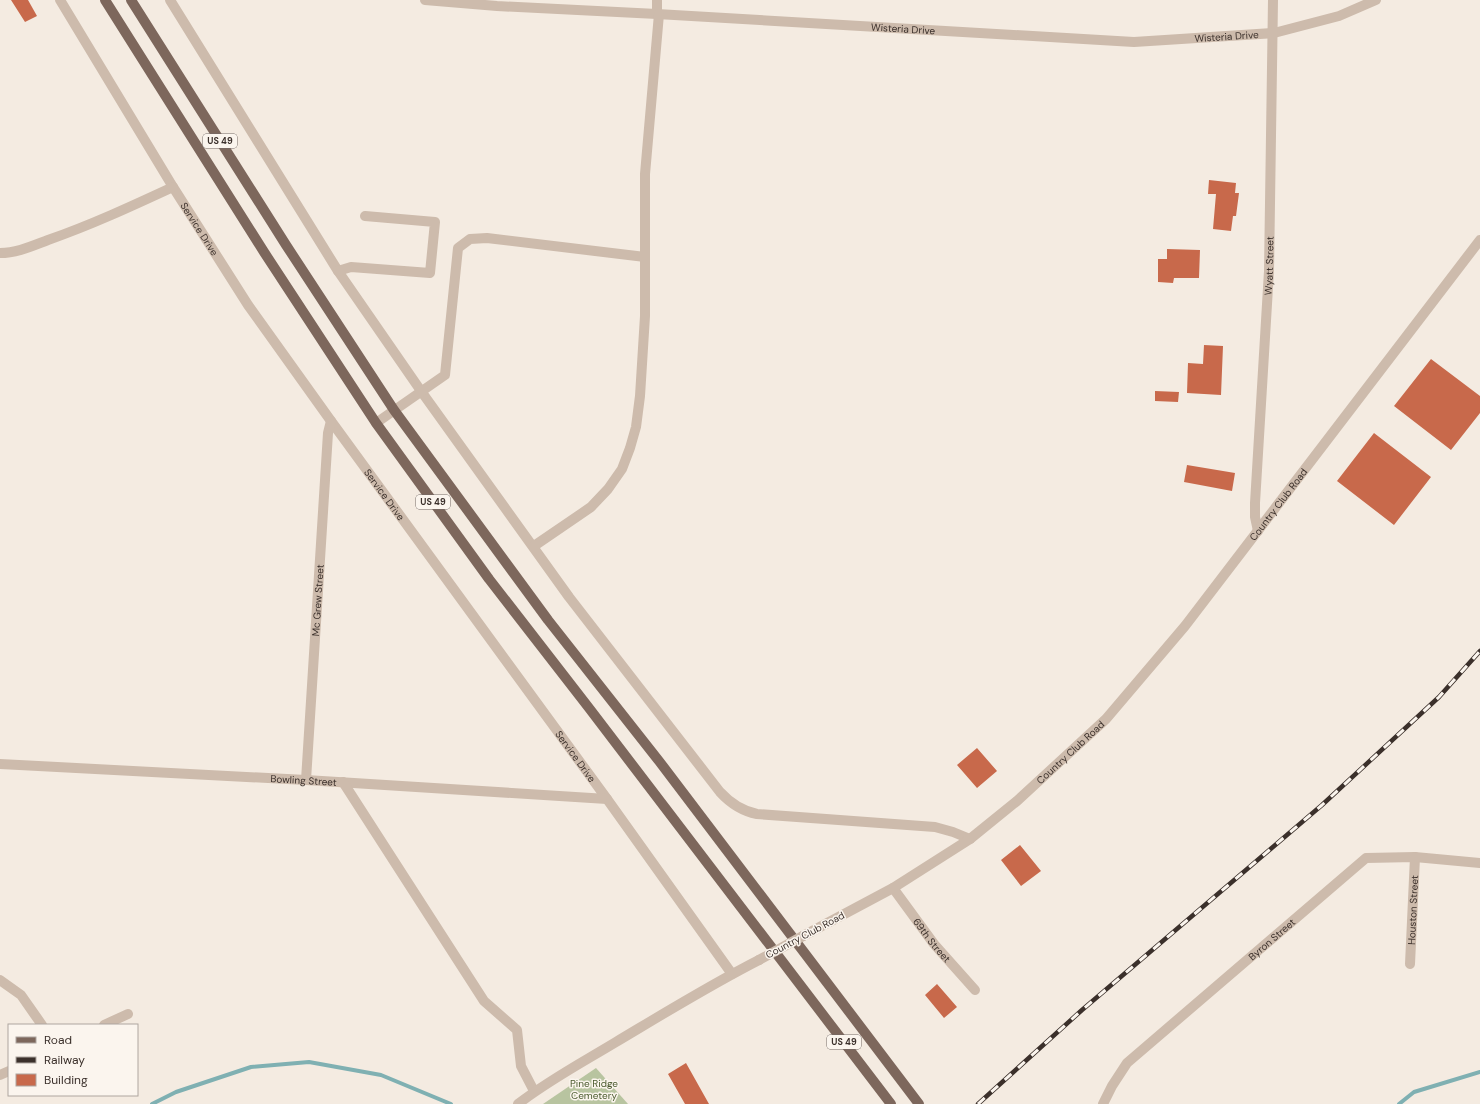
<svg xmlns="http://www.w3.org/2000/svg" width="1480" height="1104" font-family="'DM Sans',sans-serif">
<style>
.green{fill:#b8c4a0}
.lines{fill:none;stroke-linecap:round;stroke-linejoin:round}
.stream{stroke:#7fb0b2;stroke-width:4}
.building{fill:#c8694b}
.minor{stroke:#cdbbac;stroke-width:10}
.major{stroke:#7d675c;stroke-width:10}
.rail-casing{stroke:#3b302b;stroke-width:4.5}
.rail{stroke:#fbf5ee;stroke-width:3;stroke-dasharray:9;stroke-linecap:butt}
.minor-bridge{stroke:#cdbbac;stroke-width:10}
.labels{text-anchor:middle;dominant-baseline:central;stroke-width:3;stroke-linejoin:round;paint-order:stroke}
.shield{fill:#fbf5ee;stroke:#756b66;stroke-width:1}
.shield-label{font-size:9px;font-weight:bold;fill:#3b302b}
.street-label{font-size:10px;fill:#3b302b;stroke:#fbf5ee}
.park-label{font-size:10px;fill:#4a5a2e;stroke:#fbf5ee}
</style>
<rect width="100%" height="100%" fill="#f4ebe1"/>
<path class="green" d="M596 1068 628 1104H543Z"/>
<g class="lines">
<path class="stream" d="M152 1104 176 1092 251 1067 309 1062 381 1075 451 1104
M1399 1104 1414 1092 1480 1072"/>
</g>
<path class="building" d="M11 0H28L37 16 25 22Z
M1209 180 1236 183 1235 193H1239L1236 216H1233L1231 231 1213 229 1216 194H1208Z
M1167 249 1200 250 1199 278H1174L1173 283 1158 282V259H1167Z
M1204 345 1223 346 1221 395 1187 393 1188 363 1203 364Z
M1431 359 1480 396V413L1451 450 1394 406Z
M1155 391 1179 392 1178 402 1155 401Z
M1374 433 1431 477 1394 525 1337 481Z
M1187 465 1235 473 1232 491 1184 482Z
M977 748 997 771 977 788 957 765Z
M1020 845 1041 871 1021 886 1001 860Z
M937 984 957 1007 944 1018 925 995Z
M686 1063 709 1104H685L668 1074Z"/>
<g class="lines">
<g class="minor">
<path id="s1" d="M60 0 173 187 248 305 331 421 607 799 732 974"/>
<path d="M170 0 338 271 421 391 569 597 720 792C731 804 742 811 757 814L935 827 953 832 970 839"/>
<path id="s2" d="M425 0 497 6 657 14 1134 42 1274 33 1339 16 1376 0"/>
<path d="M657 14V0"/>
<path d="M0 253C17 253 32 246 48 240 91 225 132 206 173 187"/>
<path d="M338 271 351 267 430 273 435 222 365 216"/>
<path d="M376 423 445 375 458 248 470 239 487 238 645 257"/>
<path id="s3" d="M1258 531 1255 517V503L1269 271 1273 0"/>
<path d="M534 546 591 507 608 489 622 469 630 448 636 427 640 396 645 316V174L659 14"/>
<path id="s4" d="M0 764 306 780 607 799"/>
<path id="s5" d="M306 780 328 433 331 421"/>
<path d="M343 782 484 1001 517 1030 521 1066 534 1091"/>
<path id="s6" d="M893 888 934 944 975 990"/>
<path id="s7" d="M803 936 893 888 970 839 1017 801 1106 719 1185 626 1480 240"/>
<path id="s8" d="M1410 964 1415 857"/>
<path d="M0 980 21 995 42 1025"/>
<path d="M104 1025 128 1014"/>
<path d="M0 1075 9 1071"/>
<path d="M518 1104C549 1080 583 1062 616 1042 663 1014 710 985 759 960"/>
<path id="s9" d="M1103 1104 1112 1086 1127 1063 1366 858 1415 857 1480 863"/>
</g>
<path class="major" d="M105 0 264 252 376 423 489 579 589 708 891 1104
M131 0 286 245 394 410 548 620 659 761 919 1104"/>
<g class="rail-casing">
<path id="rail" d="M978 1104 1082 1010 1322 805 1439 697 1480 651"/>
</g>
<use href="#rail" class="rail"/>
<path class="minor-bridge" d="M759 960 803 936"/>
</g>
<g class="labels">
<g class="shield">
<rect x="203" y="134" width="34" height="14" rx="3"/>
<rect x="416" y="495" width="34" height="14" rx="3"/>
<rect x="827" y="1035" width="34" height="14" rx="3"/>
</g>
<g class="shield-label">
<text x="220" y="141">US 49</text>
<text x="433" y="502">US 49</text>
<text x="844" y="1042">US 49</text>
</g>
<g class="street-label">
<text stroke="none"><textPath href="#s2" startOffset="479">Wisteria Drive</textPath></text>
<text stroke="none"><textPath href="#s2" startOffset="803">Wisteria Drive</textPath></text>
<text stroke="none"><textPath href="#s1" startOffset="268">Service Drive</textPath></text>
<text stroke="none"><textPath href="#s3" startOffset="266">Wyatt Street</textPath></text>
<text stroke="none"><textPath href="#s1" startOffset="592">Service Drive</textPath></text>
<text stroke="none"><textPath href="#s7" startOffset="650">Country Club Road</textPath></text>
<text stroke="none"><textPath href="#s5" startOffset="180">Mc Grew Street</textPath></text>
<text stroke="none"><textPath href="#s7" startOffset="326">Country Club Road</textPath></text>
<text stroke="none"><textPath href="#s1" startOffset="916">Service Drive</textPath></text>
<text stroke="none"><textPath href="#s4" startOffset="304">Bowling Street</textPath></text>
<text stroke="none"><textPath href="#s8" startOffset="54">Houston Street</textPath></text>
<text transform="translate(805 935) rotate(-28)">Country Club Road</text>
<text stroke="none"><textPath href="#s9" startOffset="238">Byron Street</textPath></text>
<text stroke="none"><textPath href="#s6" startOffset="65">69th Street</textPath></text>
</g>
<g class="park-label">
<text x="594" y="1083">Pine Ridge<tspan x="594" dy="12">Cemetery</tspan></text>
</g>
</g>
<rect x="8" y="1024" width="130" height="72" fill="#fbf5ee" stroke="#aea6a0"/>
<rect x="16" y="1037" width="20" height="6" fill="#7d675c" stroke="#aea6a0"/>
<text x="44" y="1044" font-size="12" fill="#3b302b">Road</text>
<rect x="16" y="1057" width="20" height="6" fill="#3b302b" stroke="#aea6a0"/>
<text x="44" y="1064" font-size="12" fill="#3b302b">Railway</text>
<rect x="16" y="1074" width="20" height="12" fill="#c8694b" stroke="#aea6a0"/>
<text x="44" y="1084" font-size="12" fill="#3b302b">Building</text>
</svg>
